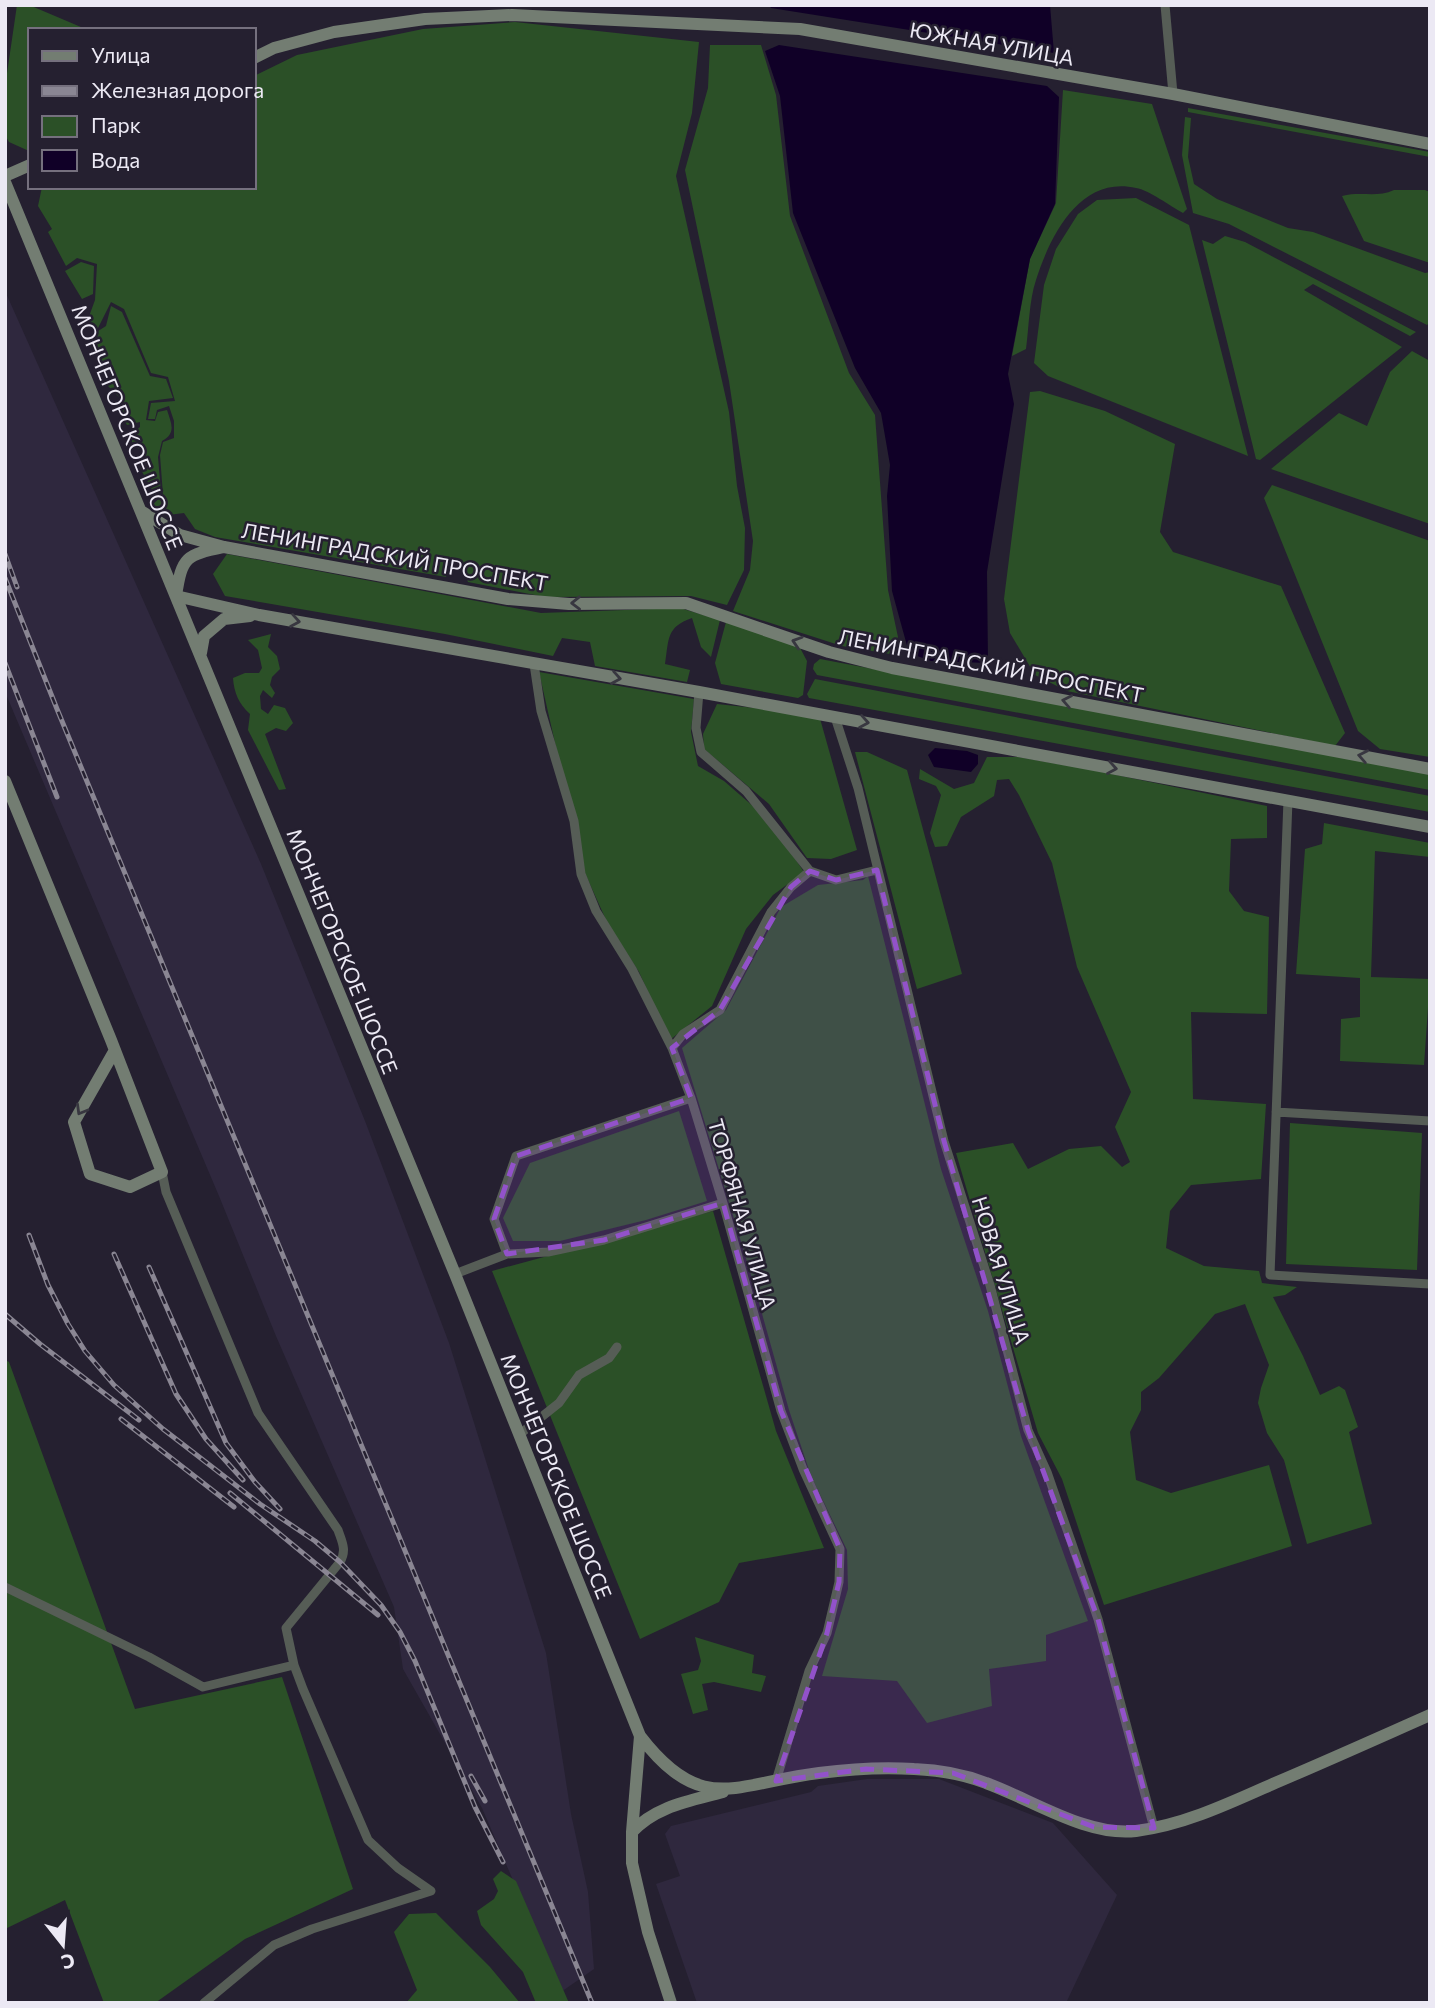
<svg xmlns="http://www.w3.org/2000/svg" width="1435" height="2008" font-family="Commissioner,sans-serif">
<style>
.built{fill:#2f283e}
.green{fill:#2b5027}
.water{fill:#100027}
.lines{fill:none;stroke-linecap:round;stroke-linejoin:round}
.street{stroke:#565d56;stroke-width:9}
.secondary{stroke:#737d72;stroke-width:12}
.rail-casing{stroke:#8a8693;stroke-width:5}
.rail{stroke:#252030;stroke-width:2.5;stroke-dasharray:8;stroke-linecap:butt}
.oneway{stroke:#383740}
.marked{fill:#9252ca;fill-opacity:0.2;stroke:#9252ca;stroke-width:5;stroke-dasharray:14 9;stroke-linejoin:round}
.labels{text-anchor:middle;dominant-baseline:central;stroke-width:5;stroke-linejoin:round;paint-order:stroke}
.street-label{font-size:21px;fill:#ece9f4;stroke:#252030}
</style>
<rect width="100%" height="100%" fill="#252030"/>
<path class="built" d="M5 291 261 864 365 1121 449 1343 546 1653 571 1814 588 1892 594 1969 561 1992 482 1808 403 1669 394 1607 276 1336 219 1196 5 692Z
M867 1779H939L1053 1823 1117 1895 1066 2003H697L656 1884 680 1876 665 1834 671 1826 811 1792 818 1786Z"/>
<path class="green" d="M17 5H29L88 30H30L29 151 9 142 5 135V87Z
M515 22 699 42 692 113 676 176 729 412 737 486 745 528 744 570 727 605 691 596 545 597 468 582 462 566 453 560 446 577 215 537 195 529 184 513 160 516 151 506 163 495 160 455 163 442 174 438V421L169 406 157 410 155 419H148L151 403 175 401 168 377 151 373 124 309 111 302 97 330 87 322 95 300 97 264 77 258 66 266 48 232 52 229 38 206 42 187H254V76L297 55 423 29Z
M710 45H761L776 95 790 216 849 373 875 415 888 590 902 656 842 646 733 611 750 570 753 541 729 381 685 170 708 88Z
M1063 90 1152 104 1187 209 1183 213C1170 206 1149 190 1136 188 1080 175 1050 236 1036 280 1029 301 1029 327 1026 349L1012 356 1030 259 1056 203Z
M1188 108 1430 152V157L1188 112Z
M1185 117 1191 118 1188 157 1194 184 1217 199 1288 228 1313 232 1425 273 1430 272V322L1427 325 1229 224 1193 213 1182 155Z
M1394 190H1425L1430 192V263L1364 241 1342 196C1361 191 1377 198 1394 190Z
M1136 198 1189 225 1248 456 1048 376 1034 363 1044 285 1056 249 1078 214 1097 200Z
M1225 236 1245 242 1416 332 1410 336 1313 284 1304 290 1402 347 1260 460 1256 459 1202 240 1213 244Z
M81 262 94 266 93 294 82 299 65 271Z
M111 306 122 312 150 376 166 379 173 398 149 401 146 420 155 421 158 412 167 410C171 423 177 433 162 441L158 457 161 493 157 499 139 466 145 460 144 451 133 446 130 435 140 427V422L127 425 118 410 123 401 108 386 105 367 97 356 95 333 106 326Z
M1412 351 1430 361V524L1271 469 1339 413 1367 426 1390 372Z
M1040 391 1105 411 1175 444 1160 532 1173 552 1281 586 1345 733 1335 746 1067 691 1035 675 1010 633 1004 599 1030 392Z
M1272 485 1430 541V757L1380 749 1358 731 1264 498Z
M227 554 541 613 680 608 720 620 711 657 701 647 692 618C666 627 669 639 665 664L690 670 687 682 595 666 590 642 562 638 553 656 445 634 225 596 213 574Z
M726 622 799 646 807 661 803 695 798 698 721 684 715 663Z
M271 634 268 647 277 656 280 669 272 677 270 685 275 693 272 698 263 690 260 696 261 709 268 714 274 705 285 708 293 723 286 731 276 728 265 734 286 789 279 790 248 730 250 714C239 704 234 693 233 678L245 673H259L262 668 258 650 248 640Z
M820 659 1430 774V790L817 675 813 669 814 664Z
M539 672 694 699 691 732 698 766 724 781 769 820 804 872 773 895 746 929 712 1006 670 1040 639 972 607 922 584 871Z
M815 679 1430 796V812L809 698 807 694Z
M717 704 819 715 857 850 831 859 807 858 769 804 704 749 703 734Z
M855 752H867L907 770 962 974 917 989Z
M987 757H1018L1087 769 1267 806V838L1231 839 1229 891 1244 911 1269 917 1267 1014 1191 1012 1193 1099 1266 1104 1261 1179 1191 1185 1170 1211 1166 1248 1204 1266 1259 1271 1262 1283 1297 1287 1285 1295 1273 1297 1303 1356 1320 1395 1339 1386 1345 1390 1358 1427 1349 1432 1372 1524 1307 1544 1284 1460 1267 1433 1258 1403 1261 1388 1269 1365 1245 1304 1215 1314 1159 1378 1141 1392V1410L1130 1432 1136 1480 1171 1493 1269 1465 1292 1546 1104 1605 1062 1479 1038 1433 956 1153 1013 1143 1028 1169 1069 1149 1101 1146 1122 1167 1130 1162 1115 1127 1131 1092 1077 967 1052 863 1019 795 1009 779 997 780 994 796 961 817 947 846 935 847 930 833 941 795 936 786 919 779 920 769 954 789 974 783Z
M1324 823 1430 843V857L1375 851 1371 977 1430 979 1424 1065 1340 1061 1341 1019 1360 1017V978L1296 974 1305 849 1322 844Z
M868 876 941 1169 988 1311 1021 1436 1088 1621 1046 1635V1661L989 1669 992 1706 927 1723 897 1681 822 1676 848 1589 847 1550 811 1476 789 1410 752 1278 682 1048 726 1010 781 907 818 885 863 880Z
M679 1111 707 1201 646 1220 560 1241H513L503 1218 530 1163Z
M1290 1123 1422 1133 1417 1270 1286 1264Z
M713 1211 776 1431 824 1548 739 1563 719 1602 640 1639 492 1271Z
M5 1360 9 1362 135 1709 282 1677 353 1889 245 1939 155 2003H104L65 1900 5 1929Z
M695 1637 754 1655 752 1673 766 1676 761 1692 714 1682 702 1684 708 1710 693 1714 681 1674 698 1670 701 1661Z
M501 1871 516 1881 569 2003H536L523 1972 481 1925 477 1911 494 1899 498 1891 493 1879Z
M436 1913 490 1967 520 2003H406L417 1990 394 1932 409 1914Z"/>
<path class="water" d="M769 5H1050L1054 53 771 8Z
M779 45 1047 86 1059 97 1055 204 1030 259 1008 374 1014 404 987 572 988 663 931 661 909 653 892 591 887 496 890 465 881 413 855 368 793 213 780 96 765 51Z
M935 748 967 751 978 755V764L971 772 934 767 928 755Z"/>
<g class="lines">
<path class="street" d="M1165 5 1173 94
M534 664 541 711 574 821 581 874 596 911 632 969 672 1048 691 1098 723 1203 781 1411 803 1469 840 1549 839 1582 827 1633 809 1671 776 1781
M699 692 696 728 701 752 746 791 810 871
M835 717 858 788 944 1141 990 1285 1028 1430 1047 1472 1098 1619 1154 1828
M1288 800 1270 1275 1430 1284
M672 1048 683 1034 720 1010 771 912 791 887 810 871 836 880 877 870
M1276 1112 1430 1121
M162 1172 166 1192 258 1413 338 1530C342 1542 347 1550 340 1562L286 1628 294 1665 303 1689 368 1840 398 1868 431 1891
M507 1254 494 1219 516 1156 691 1098
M455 1274 507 1254 548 1252 604 1240 723 1203
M520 1434 559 1403 579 1375 609 1358 617 1347
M5 1587 149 1657 203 1687 294 1665
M204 2003 274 1945 312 1929 431 1891"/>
<path class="secondary" d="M254 58 274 48 334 32 425 19 512 15 800 29 1173 94 1430 144
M5 176 30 165
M5 182 455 1274 640 1736C702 1817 736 1783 819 1773 850 1769 883 1767 914 1769 939 1770 963 1774 986 1783 1031 1799 1087 1837 1136 1831 1184 1825 1230 1803 1275 1783 1327 1761 1378 1738 1430 1715
M141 511 180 535 224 547 508 599 569 604 686 603 829 652 892 668 1430 769
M224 547C186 555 182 556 176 596L259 615 699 692 1430 827
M201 653 204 636 224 619 250 616
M5 781 111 1040 162 1172 130 1187 90 1174 74 1122 115 1050
M640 1736 632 1832V1863L648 1932 671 2003
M632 1832C656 1806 690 1801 723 1792"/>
<g class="rail-casing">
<path id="rail" d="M5 554 17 587
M5 578 57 709 592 2003
M5 663 57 797
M29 1235 48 1285 68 1324 85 1351 114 1385 163 1429 260 1504 315 1541 340 1562 381 1605 400 1632 415 1661 475 1807 503 1862
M114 1254 176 1394 206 1439 243 1480
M149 1267 226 1443 255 1482 280 1509
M5 1314 40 1344 139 1420
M121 1419 234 1507
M230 1493 378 1615
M471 1776 485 1801"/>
</g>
<use href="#rail" class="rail"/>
</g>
<defs><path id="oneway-chevron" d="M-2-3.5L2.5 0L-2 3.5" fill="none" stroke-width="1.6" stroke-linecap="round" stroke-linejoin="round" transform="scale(1.75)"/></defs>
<g class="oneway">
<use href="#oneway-chevron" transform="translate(576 603) rotate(179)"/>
<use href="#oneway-chevron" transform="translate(295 621) rotate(10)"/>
<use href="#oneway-chevron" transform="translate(797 642) rotate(-162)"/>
<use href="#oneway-chevron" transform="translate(616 678) rotate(10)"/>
<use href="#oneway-chevron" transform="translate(1067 701) rotate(-169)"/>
<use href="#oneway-chevron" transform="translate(864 722) rotate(10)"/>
<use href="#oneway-chevron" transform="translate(1363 756) rotate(-169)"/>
<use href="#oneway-chevron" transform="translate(1112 768) rotate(10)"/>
<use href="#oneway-chevron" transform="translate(81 1110) rotate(120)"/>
</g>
<path class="marked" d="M877 870 944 1141 1028 1430 1098 1619 1154 1828 1094 1827 953 1773 866 1769 776 1781 827 1633 839 1582 840 1549 781 1411 723 1203 604 1240 507 1254 494 1219 516 1156 691 1098 672 1048 720 1010 791 887 810 871 836 880Z"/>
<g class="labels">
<g class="street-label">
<text transform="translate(992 43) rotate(10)">ЮЖНАЯ УЛИЦА</text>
<text transform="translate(128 427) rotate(68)">МОНЧЕГОРСКОЕ ШОССЕ</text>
<text transform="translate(395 556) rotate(10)">ЛЕНИНГРАДСКИЙ ПРОСПЕКТ</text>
<text transform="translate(991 665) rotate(11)">ЛЕНИНГРАДСКИЙ ПРОСПЕКТ</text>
<text transform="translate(343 951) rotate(68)">МОНЧЕГОРСКОЕ ШОССЕ</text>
<text transform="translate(743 1214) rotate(74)">ТОРФЯНАЯ УЛИЦА</text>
<text transform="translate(1002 1270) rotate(73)">НОВАЯ УЛИЦА</text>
<text transform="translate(557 1476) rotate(68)">МОНЧЕГОРСКОЕ ШОССЕ</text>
</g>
</g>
<rect width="1435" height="2008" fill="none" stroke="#ece9f4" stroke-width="14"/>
<rect x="28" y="28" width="228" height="161" fill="#252030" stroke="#75707e" stroke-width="2"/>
<rect x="42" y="51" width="35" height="10" fill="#737d72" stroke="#75707e" stroke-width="2"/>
<text x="91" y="63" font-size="21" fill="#ece9f4">Улица</text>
<rect x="42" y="86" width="35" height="10" fill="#8a8693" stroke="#75707e" stroke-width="2"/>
<text x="91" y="98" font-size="21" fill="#ece9f4">Железная дорога</text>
<rect x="42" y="116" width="35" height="21" fill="#2b5027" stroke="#75707e" stroke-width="2"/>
<text x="91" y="133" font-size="21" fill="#ece9f4">Парк</text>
<rect x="42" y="150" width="35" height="21" fill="#100027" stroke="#75707e" stroke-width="2"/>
<text x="91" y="168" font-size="21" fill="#ece9f4">Вода</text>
<g transform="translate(63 1945) rotate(163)" stroke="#252030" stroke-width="5" paint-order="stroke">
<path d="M0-5L12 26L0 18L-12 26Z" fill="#ece9f4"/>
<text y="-10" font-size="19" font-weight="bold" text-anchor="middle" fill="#ece9f4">С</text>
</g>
</svg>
